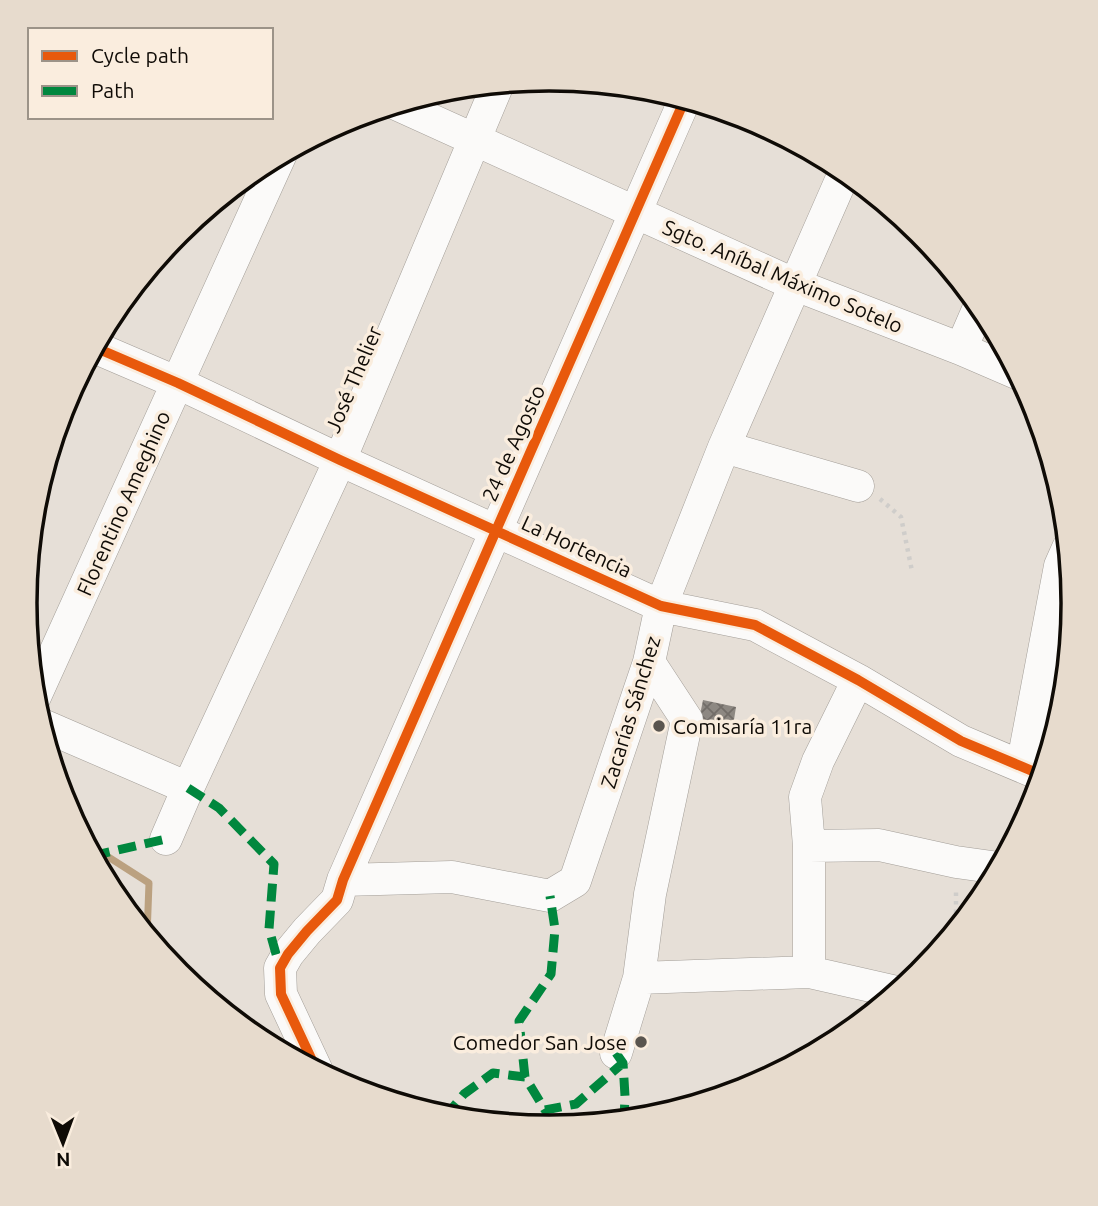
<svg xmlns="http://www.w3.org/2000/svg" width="1098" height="1206" font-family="Ubuntu,sans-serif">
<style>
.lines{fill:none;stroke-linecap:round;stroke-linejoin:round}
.stream{stroke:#bba180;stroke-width:7}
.building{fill:url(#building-cross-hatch)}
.minor-casing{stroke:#a39e98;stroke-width:33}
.path{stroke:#cfcdca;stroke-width:4.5;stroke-dasharray:3.5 5;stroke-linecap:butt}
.minor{stroke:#fbfaf9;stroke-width:32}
.quiet{stroke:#00873e;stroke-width:9;stroke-dasharray:18 9;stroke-linecap:butt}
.cycleway-casing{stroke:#faedde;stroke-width:15}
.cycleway{stroke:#e8590c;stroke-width:10}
.poi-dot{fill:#5a554f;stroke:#faedde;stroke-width:2.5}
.labels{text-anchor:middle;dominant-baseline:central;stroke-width:7;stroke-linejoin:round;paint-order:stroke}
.street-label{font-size:21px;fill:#0f0b06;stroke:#faedde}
.poi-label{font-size:21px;fill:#0f0b06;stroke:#faedde;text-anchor:start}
.rim{fill:none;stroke:#0f0b06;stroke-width:3.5}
</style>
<defs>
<pattern id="building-cross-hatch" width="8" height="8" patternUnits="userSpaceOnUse" patternTransform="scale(1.75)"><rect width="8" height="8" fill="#8d8882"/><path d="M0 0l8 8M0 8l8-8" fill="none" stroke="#726d68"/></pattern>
</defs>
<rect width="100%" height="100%" fill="#e6dfd7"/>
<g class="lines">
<path class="stream" d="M85 842 149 883 147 936"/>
</g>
<path class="building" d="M703 700 736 707 733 726 699 720Z"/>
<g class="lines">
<g class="minor-casing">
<path id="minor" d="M396 104 796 285 961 349 1019 374
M94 347 178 383 340 460 661 606 755 625 858 680 961 741 1037 773 1043 774
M961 349 980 305
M724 447 858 486
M34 699 281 154
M40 724 188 788
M1041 778 1037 773 1026 746 1060 566 1068 548
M166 839 188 788 340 460 498 84
M809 846 879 845 956 862 999 868
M343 880 452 877 550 896 575 881 649 662 661 606 724 447 845 171
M809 972V846L805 797 818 761 858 680
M639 978 809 972 897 992
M616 1053 639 978 650 894 687 720 649 662
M317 1071 281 994 280 968 288 954 307 931 337 900 343 880 685 99"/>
</g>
<path class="path" d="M880 499 901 517 912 571
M956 930V888"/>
<use href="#minor" class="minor"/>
<path class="quiet" d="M188 788 219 808 274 864 269 929 280 968
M92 856 166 839
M616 1053 623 1063 625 1096 624 1120
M525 1077 519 1021 551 974 555 929 550 896
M445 1117 464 1094 493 1073 525 1077 545 1110 576 1104 623 1063"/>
<g class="cycleway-casing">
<path id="cycleway" d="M94 347 178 383 340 460 661 606 755 625 858 680 961 741 1037 773 1043 774
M317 1071 281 994 280 968 288 954 307 931 337 900 343 880 685 99"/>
</g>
<use href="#cycleway" class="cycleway"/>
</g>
<g class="poi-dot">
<circle cx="659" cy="726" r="7"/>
<circle cx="641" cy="1042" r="7"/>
</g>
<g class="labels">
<g class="street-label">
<text transform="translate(783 276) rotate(23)">Sgto. Aníbal Máximo Sotelo</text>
<text transform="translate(353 379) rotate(-67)">José Thelier</text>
<text transform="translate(513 443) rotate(-66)">24 de Agosto</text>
<text transform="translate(123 503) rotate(-66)">Florentino Ameghino</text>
<text transform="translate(577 546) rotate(25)">La Hortencia</text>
<text transform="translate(630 712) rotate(-73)">Zacarías Sánchez</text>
</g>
<g class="poi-label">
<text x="673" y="726">Comisaría 11ra</text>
<text x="627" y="1042" text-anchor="end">Comedor San Jose</text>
</g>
</g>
<path d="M0 0H1098V1206H0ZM37 603a512 512 0 1 1 1024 0a512 512 0 1 1-1024 0Z" fill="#e7dbcd" fill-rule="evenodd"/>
<path class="rim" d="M37 603a512 512 0 1 1 1024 0a512 512 0 1 1-1024 0Z"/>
<rect x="28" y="28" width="245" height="91" fill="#faedde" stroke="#9c9388" stroke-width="2"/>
<rect x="42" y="51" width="35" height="10" fill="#e8590c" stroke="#9c9388" stroke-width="2"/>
<text x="91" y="63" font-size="21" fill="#0f0b06">Cycle path</text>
<rect x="42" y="86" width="35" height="10" fill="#00873e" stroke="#9c9388" stroke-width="2"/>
<text x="91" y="98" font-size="21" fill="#0f0b06">Path</text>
<g transform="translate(63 1143) rotate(179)" stroke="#faedde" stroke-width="5" paint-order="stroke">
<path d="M0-5L12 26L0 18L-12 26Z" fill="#0f0b06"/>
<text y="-10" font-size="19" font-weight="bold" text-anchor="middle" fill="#0f0b06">N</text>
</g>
</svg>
